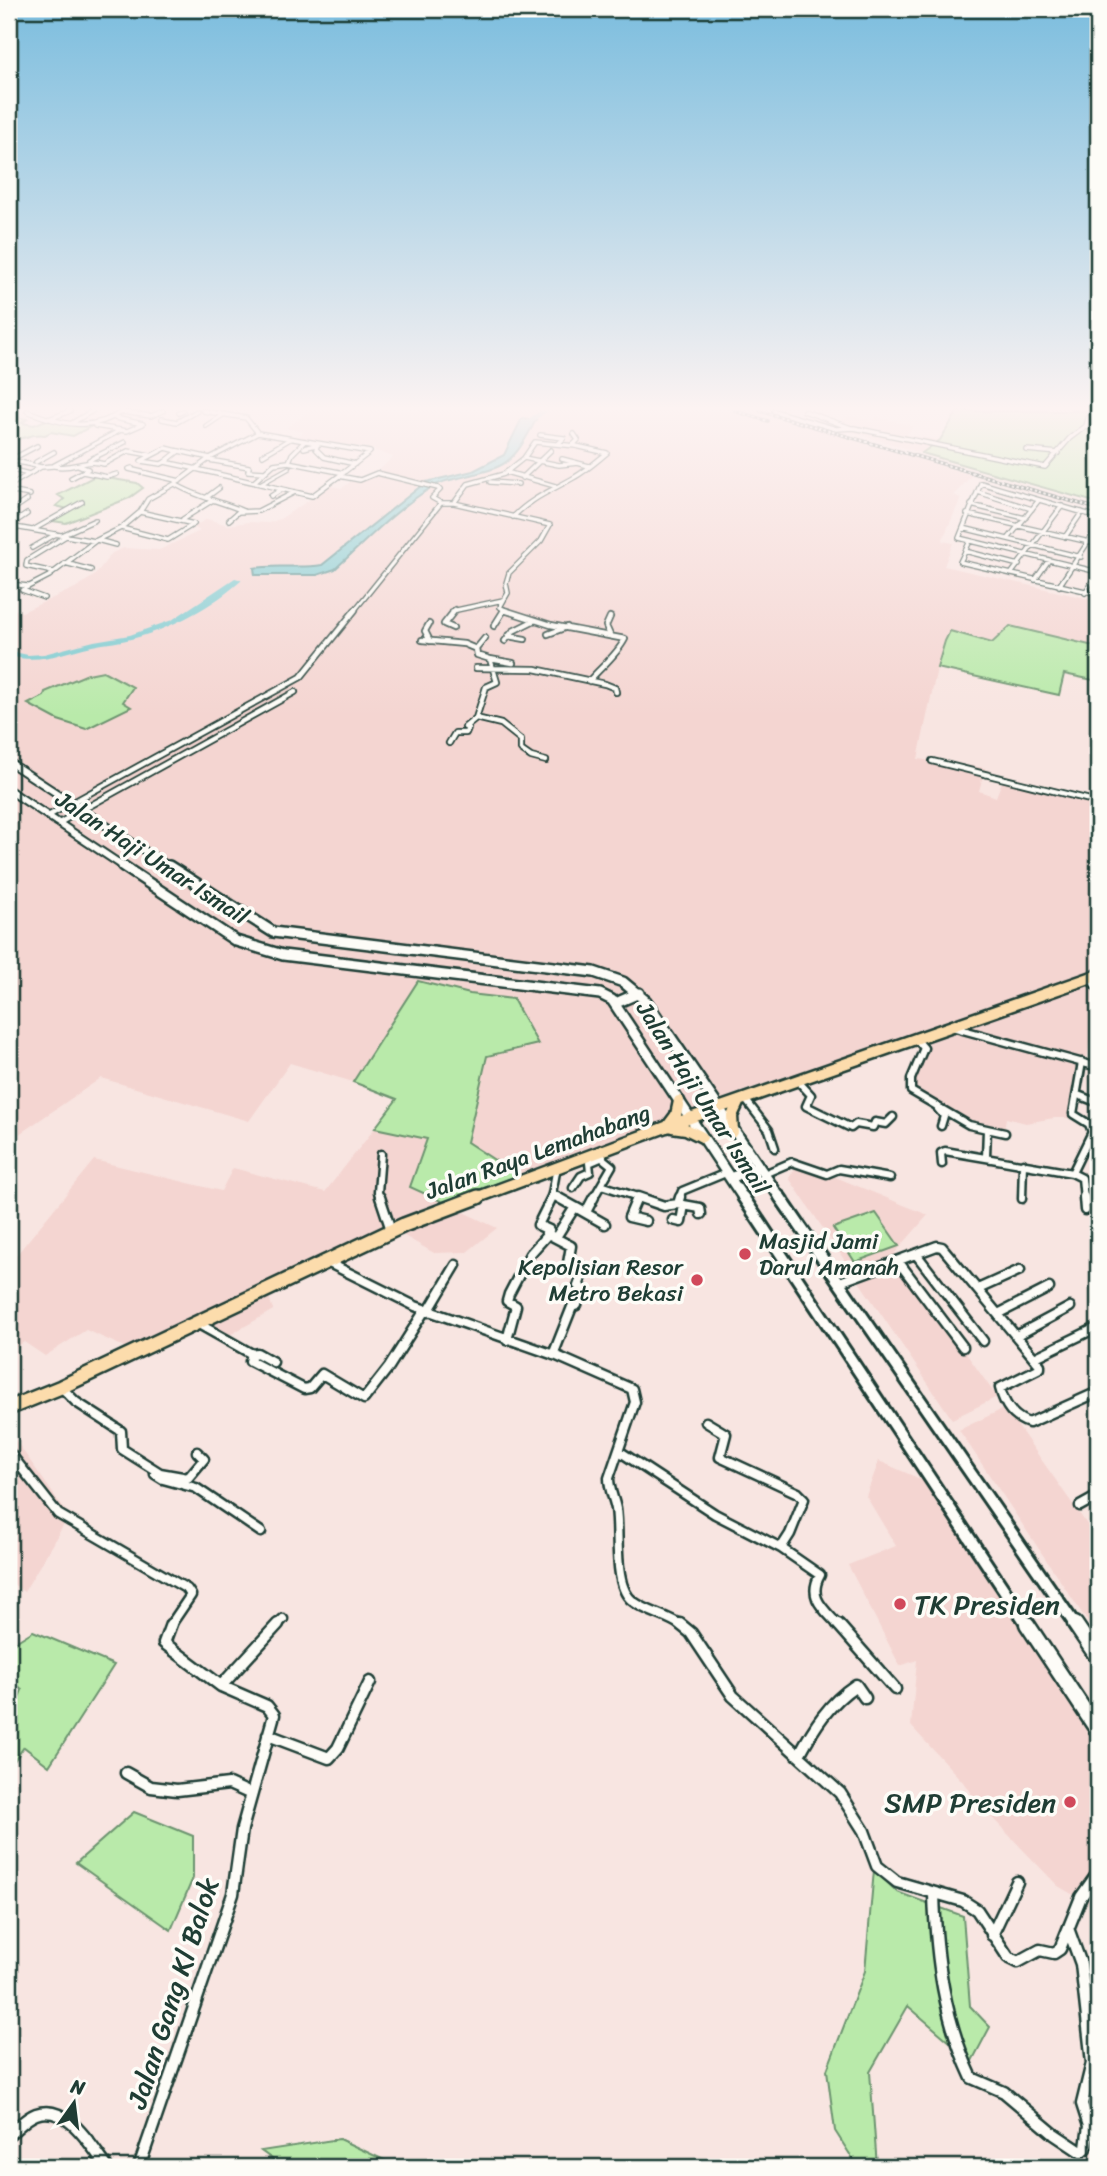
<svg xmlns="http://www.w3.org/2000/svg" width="1107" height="2176" font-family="Sriracha,sans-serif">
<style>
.built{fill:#f4d5d1}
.green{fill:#b9eaaa;stroke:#6c946f;stroke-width:2}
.water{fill:#79cacf;stroke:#559291;stroke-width:2}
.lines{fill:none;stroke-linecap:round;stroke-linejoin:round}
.river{fill:#79cacf;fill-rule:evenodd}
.minor-far4-casing{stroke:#1f3d34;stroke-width:6}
.minor-far3-casing{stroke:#1f3d34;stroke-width:8}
.minor-far2-casing{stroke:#1f3d34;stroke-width:11}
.minor-far1-casing{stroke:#1f3d34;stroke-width:13}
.minor-casing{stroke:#1f3d34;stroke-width:15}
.secondary-far3-casing{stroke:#1f3d34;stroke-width:10}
.secondary-far2-casing{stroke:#1f3d34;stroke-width:14}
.secondary-far1-casing{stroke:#1f3d34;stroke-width:16}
.secondary-casing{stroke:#1f3d34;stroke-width:19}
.primary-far1-casing{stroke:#1f3d34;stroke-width:15}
.primary-casing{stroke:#1f3d34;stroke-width:18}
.minor-far4{stroke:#fdfcf7;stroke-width:3.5}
.minor-far3{stroke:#fdfcf7;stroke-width:4.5}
.minor-far2{stroke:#fdfcf7;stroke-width:6}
.minor-far1{stroke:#fdfcf7;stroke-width:8}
.minor{stroke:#fdfcf7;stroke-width:10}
.secondary-far3{stroke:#fdfcf7;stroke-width:6}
.secondary-far2{stroke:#fdfcf7;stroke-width:9}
.secondary-far1{stroke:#fdfcf7;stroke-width:10}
.secondary{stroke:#fdfcf7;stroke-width:14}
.primary-far1{stroke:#fcdcac;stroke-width:10}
.primary{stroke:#fcdcac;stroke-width:13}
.rail-casing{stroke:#1f3d34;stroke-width:3.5}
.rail{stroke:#fdfcf7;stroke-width:2;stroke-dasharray:2.5;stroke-linecap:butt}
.poi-dot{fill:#d1495b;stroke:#fdfcf7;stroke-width:2.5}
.labels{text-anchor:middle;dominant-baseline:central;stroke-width:7;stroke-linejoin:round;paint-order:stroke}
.street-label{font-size:23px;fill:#1f3d34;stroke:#fdfcf7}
.poi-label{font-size:23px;fill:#1f3d34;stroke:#fdfcf7;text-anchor:start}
.near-poi-label{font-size:28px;fill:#1f3d34;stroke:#fdfcf7;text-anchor:start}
.near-street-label{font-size:28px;fill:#1f3d34;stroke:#fdfcf7}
</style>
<rect width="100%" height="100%" fill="#f8e5e1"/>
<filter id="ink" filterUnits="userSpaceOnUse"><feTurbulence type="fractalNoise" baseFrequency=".0143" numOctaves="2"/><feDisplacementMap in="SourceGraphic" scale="14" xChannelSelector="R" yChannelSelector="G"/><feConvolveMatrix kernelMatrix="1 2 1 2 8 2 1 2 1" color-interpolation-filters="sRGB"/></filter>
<g filter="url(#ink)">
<path class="built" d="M310 411H757L972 475 954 495 961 498 942 541 953 543 944 566 1098 601V647L1010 626 992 643 937 668 918 759 985 768 979 791 996 797 1004 777 1098 803V914L1091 925 1098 929V1037L1091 1038 1073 1118H1054L1026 1123 1006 1118 1004 1132 971 1125 915 1087 913 1073 929 1044 926 1031 740 1092 519 1176 467 1143 487 1056 538 1043 513 999 470 994 418 981 353 1082 290 1063 249 1121 101 1078 9 1141V608L22 612 75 588 94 576 112 553 124 548 159 550 200 531 193 527 207 519 228 525 249 522 268 523 280 519 331 486 342 488 353 480 361 482 376 473 393 457 368 448 297 437 304 432 286 428Z
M850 416 872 421 876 417 913 426 907 435 940 440 922 453 832 426Z
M375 1128 427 1139 410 1187 497 1228 467 1252 434 1253 399 1233 268 1294 273 1310 230 1335 207 1324 138 1353 86 1330 45 1356 24 1342 9 1352V1315L20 1306 9 1299V1264L94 1160 221 1191 233 1168 325 1192Z
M799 1162 928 1215 895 1253 997 1397 952 1419 789 1178Z
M1005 1408 1098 1540V1637L959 1430Z
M9 1431 69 1516 24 1592 9 1581Z
M879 1461 934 1485 1098 1747V1909L1058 1886 976 1801 963 1782 911 1726 917 1660 900 1666 848 1565 896 1546 866 1496Z"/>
<path class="green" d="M958 411H1098V503L922 453 940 440Z
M15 417 27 419 22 423 34 425 46 420 92 426 73 436 51 432 45 435C29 432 24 442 9 439V418Z
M95 476 137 483 143 488 129 498 66 523 53 521 68 509 56 506 64 499 58 495Z
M1010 626 1098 647V681L1064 674 1059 695 937 668 945 641 950 631 992 643Z
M103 671 133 687 123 702 131 707 86 729 58 720 28 704 44 696 45 692 88 674Z
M418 981 470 994 513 999 538 1044 487 1056 467 1142 519 1176 443 1202 410 1187 427 1139 375 1128 397 1099 353 1082Z
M876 1213 899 1246 855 1262 833 1228Z
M33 1631 114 1665 49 1766 24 1747 9 1768V1721L22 1690 9 1680V1646Z
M134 1812 193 1836V1878L171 1930 76 1863Z
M874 1870 897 1892 963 1916 970 2006 990 2027 972 2061 908 2006 870 2072 877 2167H858L835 2131 827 2070 865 1971Z
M339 2139 399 2167H283L261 2151Z"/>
<path class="water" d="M522 418 536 420C511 466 508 466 459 478 449 480 439 482 429 489 395 510 365 542 335 569L317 575H255L254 568C277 564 299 569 322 565L426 482 473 471 504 455Z"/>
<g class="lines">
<path class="river" d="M540 411H548L529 424 524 432H520L524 422Z
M235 578 242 580C213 606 172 628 135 638 121 642 106 643 92 646 60 653 42 664 9 656V651L28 655 44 654 94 641 130 635 172 620Z"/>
<g class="minor-far4-casing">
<path id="minor-far4" d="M27 411C60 424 92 433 123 411
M203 411 246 418 258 433
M774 411 836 429 854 428 1045 467 1070 438 1086 426 1090 411
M804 411 851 428
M122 412 151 416 163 411
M179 413 183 411
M49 419 70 411
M162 419 177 422 197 411
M72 423 92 411
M95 426 127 431 143 424 115 418
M206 426 224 414
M540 435 564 438 558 444
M573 445 578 440 574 434
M317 446 316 449 324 457 355 464
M304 448 319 444
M1026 450 1059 453
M263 455 290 439
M9 456 16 457 37 446
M524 458 559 465 578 463
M562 459 589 466
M10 460 41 467 53 466 119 431
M89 460 125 442
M209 460 249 467 248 471 264 472
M36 462 54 452
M165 462 161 464 141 461 166 448 178 451
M289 462 292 454 305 441
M54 466C75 470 83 458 104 464L128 451 150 455
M132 468 129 469 180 481
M9 469 29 474
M196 469 312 496 339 476 360 480 377 473 438 488 440 490 432 498 441 503H454L550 525 541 541 509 573 506 583 508 593 500 607 506 611
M197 469 165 462 179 451 210 458
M83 472 107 477 117 474
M506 472 555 486
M71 478 88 469 78 465
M522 478 551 450
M255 481 274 464 288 462 344 473
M490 482 518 484
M262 483 289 468
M175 484C196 497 220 501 243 511
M9 486 41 467
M9 491 30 495
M978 492 1032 509
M271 496 282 489
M207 497 219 488
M454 503 468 484 504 474 524 458 535 442 576 446 607 453C597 461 586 471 575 477 553 490 531 498 513 517
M971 505 1025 518
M9 512 27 500
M967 514 1098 544
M1098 517 981 483 959 538 1098 572
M183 519 213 500
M229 520 238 512 258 511 295 492
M9 526 95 541 121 528 140 512 148 499 178 482 210 458 258 433 370 452 339 476
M9 526 27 514
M121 528 168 540 194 524 140 512
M963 528 1081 557
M33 530 82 502
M62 535 95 520
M1065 537 1082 512
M1008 539 1039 500
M97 540 116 545
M970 541 960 562 1098 594
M32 548 56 534
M965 551 1019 565
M65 563 91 570
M53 572 26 566 27 560 66 536
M1011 574 1062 506
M1035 580 1049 560
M9 584 28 586
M1059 586 1098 527
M1085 593 1098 571
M44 598 22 590 49 576 95 541
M354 611 441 503
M452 611 503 600"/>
</g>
<g class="minor-far3-casing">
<path id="minor-far3" d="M504 610 551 625 625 639C617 655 601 667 589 681
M610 617 606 626 610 635
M429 624 425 631 430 641
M494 626 504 610
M453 628 444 624 455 610
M548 634 567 627
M508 636 525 639
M422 640 464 644 476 649 477 655 490 659 497 682 486 687 476 718 501 724 521 740V750L531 757 546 761
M505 641 513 631 535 620
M476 649 485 638
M490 659 513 663
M476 668 535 669 605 684 615 688 616 692
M449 743 455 733H466L468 728 465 727 476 718
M932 761 1098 802
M48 816 301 677 355 610
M59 823 295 692"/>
</g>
<g class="minor-far2-casing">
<path id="minor-far2" d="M1089 979 1098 988
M952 1027 1098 1067
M917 1040 924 1048 911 1079V1091L969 1125 1005 1133
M798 1081 811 1095 806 1106 851 1128 856 1124 873 1127 875 1122 886 1124 893 1117
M1078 1095 1096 1102
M745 1099 769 1130 775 1148
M938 1109 944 1116 941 1126
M596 1153 612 1166 601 1185 644 1199
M986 1157 987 1129
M942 1164 941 1153 945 1151 1072 1173 1082 1178 1084 1199
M1072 1173 1092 1132 1089 1124 1073 1114 1082 1062
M764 1174 792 1162 827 1174 839 1169 890 1178
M573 1188 581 1176 590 1172 589 1163 603 1157
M553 1195 561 1199
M380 1199 378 1192 381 1154
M551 1199 557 1167
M593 1199 601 1185
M679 1199 682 1191 726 1173
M1022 1199 1023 1163"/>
</g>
<g class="minor-far1-casing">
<path id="minor-far1" d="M380 1197 391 1230
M638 1197 664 1206 678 1204 680 1197
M1084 1197 1085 1210
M637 1198 629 1217 646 1221
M678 1204 700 1208 701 1214
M575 1207 605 1224
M586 1212 594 1197
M673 1220 681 1222 684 1205
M546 1233 549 1230 538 1225 552 1197
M556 1237 575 1207 557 1197
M916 1254 983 1341
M898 1261 963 1347
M327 1262 415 1306 557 1356 632 1389 635 1402 609 1478C609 1490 614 1498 616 1509 620 1533 612 1588 634 1602 649 1613 667 1615 682 1626
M840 1282 937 1246 942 1247 1040 1365V1368L1000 1388C1004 1404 1013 1418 1029 1423L1098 1392
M978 1289 1020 1270
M428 1312 456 1265
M998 1314 1049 1288
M197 1323 252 1354 257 1353 273 1362
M1016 1336 1070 1307
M507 1340 516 1306 507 1301 509 1294 530 1254 548 1234 571 1246 568 1263 585 1268 578 1286 582 1288 577 1305 572 1307 553 1355
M252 1354 250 1361 304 1389 310 1388 322 1374 364 1399 389 1367 425 1310
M1034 1358 1098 1327
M61 1387 76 1402 121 1431 122 1449 160 1473 188 1478 204 1459 197 1452
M706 1422 726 1434 720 1457 798 1493 804 1499 790 1534 781 1548
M619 1451 715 1514 781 1548 820 1575C807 1598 824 1609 839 1626
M9 1452 58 1514 187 1589 191 1595 170 1626
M155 1474 163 1479 196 1488 261 1532
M1080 1506 1098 1496
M276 1626 283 1619"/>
</g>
<g class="minor-casing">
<path id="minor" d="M680 1624 691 1633 733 1696 840 1793 864 1831 877 1866 897 1882 963 1901 977 1910 1008 1957 1018 1962 1040 1950 1054 1953 1060 1949 1081 1897 1098 1873
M838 1624 895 1689
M221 1686 278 1624
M268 1735 329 1758 338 1748 370 1682
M799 1755C814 1727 829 1703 856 1685L865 1698
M126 1773 151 1787 177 1790 229 1784 251 1794
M934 1894C936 1959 944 2019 972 2078L1004 2092 1054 2134 1081 2152 1086 2148 1089 2126 1082 2104 1092 2063 1081 1964 1069 1931
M992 1935 1017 1882
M9 2134C18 2128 25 2118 36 2114 68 2103 91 2146 107 2167
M139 2167 233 1894 242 1829 274 1715 267 1706 221 1686 164 1643 171 1624"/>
</g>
<g class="secondary-far3-casing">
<path id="secondary-far3" d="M9 762 171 868
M9 790 126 868"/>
</g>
<g class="secondary-far2-casing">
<path id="secondary-far2" d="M123 866 236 941 283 955 600 994 612 1000 744 1199
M169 866 273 932 594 972 623 982 646 1001 781 1199
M616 1003 639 993
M730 1178 759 1167"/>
</g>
<g class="secondary-far1-casing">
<path id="secondary-far1" d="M743 1197 1028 1626
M780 1197 1076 1626"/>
</g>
<g class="secondary-casing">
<path id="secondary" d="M1027 1624 1098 1731
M1075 1624 1098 1658"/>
</g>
<g class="primary-far1-casing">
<path id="primary-far1" d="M667 1127 676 1115 679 1101
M672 1127 686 1129 702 1137
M733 1132 732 1116 739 1101
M473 1199 690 1118 1098 975"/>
</g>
<g class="primary-casing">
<path id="primary" d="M9 1408 61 1387 404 1225 478 1197"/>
</g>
<use href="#minor-far4" class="minor-far4"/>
<use href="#minor-far3" class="minor-far3"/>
<use href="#minor-far2" class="minor-far2"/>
<use href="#minor-far1" class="minor-far1"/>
<use href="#minor" class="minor"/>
<use href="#secondary-far3" class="secondary-far3"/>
<use href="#secondary-far2" class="secondary-far2"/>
<use href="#secondary-far1" class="secondary-far1"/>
<use href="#secondary" class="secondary"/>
<use href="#primary-far1" class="primary-far1"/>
<use href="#primary" class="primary"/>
<g class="rail-casing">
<path id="rail" d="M735 411 768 421
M760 411 1098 509"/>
</g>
<use href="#rail" class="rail"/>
</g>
</g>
<linearGradient id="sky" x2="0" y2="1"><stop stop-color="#7bbdde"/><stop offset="0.57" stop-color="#fcf3f2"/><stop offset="1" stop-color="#fcf3f2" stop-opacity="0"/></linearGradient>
<rect width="1107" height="716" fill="url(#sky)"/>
<g class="poi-dot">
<circle cx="745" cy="1254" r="7"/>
<circle cx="697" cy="1280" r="7"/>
<circle cx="900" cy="1604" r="7"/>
<circle cx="1070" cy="1802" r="7"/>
</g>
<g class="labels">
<g class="street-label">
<text transform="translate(152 858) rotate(33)">Jalan Haji Umar Ismail</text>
<text transform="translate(703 1098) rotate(57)">Jalan Haji Umar Ismail</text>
<text transform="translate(538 1152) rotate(-20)">Jalan Raya Lemahabang</text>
</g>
<g class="poi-label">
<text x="759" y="1241">Masjid Jami<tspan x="759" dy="26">Darul Amanah</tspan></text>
<text x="683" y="1267" text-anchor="end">Kepolisian Resor<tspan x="683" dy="26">Metro Bekasi</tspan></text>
</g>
<g class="near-poi-label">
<text x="914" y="1604">TK Presiden</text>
<text x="1056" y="1802" text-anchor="end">SMP Presiden</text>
</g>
<g class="near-street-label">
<text transform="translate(173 1993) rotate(-72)">Jalan Gang Kl Balok</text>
</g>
</g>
<rect width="1107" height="2176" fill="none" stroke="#fdfcf7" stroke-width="35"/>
<rect x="18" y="18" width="1072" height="2141" fill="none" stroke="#1f3d34" stroke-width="2.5" filter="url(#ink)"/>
<g transform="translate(74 2103) rotate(14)" stroke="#fdfcf7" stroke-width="5" paint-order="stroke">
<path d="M0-5L12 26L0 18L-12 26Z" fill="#1f3d34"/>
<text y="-10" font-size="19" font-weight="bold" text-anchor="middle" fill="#1f3d34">N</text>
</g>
</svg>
